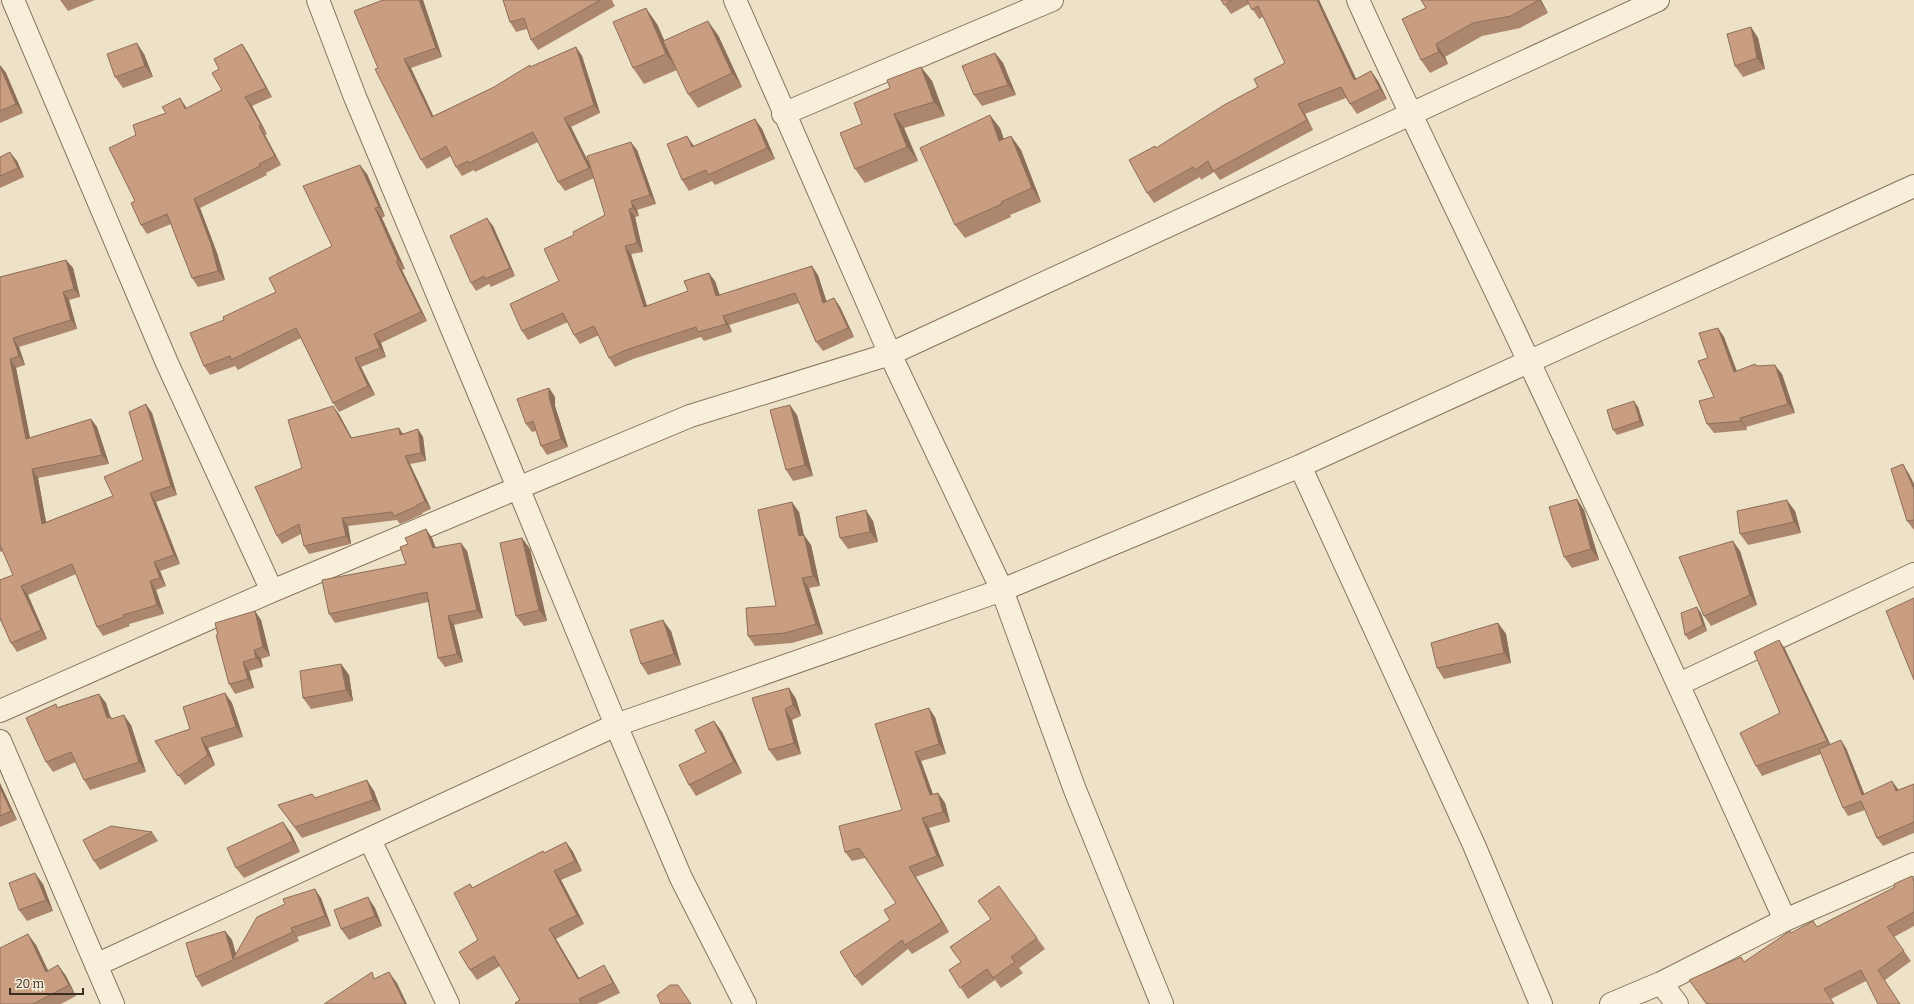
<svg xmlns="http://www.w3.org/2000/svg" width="1914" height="1004" font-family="Bitter,serif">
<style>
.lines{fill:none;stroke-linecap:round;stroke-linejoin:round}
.minor-casing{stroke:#88745d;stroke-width:24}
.minor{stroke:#f8efdb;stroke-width:22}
.wall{fill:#ad876d}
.shaded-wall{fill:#8d6e59}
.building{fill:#c99d7f;stroke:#8d6e59}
</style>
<rect width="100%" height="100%" fill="#ede1c8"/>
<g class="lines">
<g class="minor-casing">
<path id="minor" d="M13 0 167 363 272 591
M318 0 355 97 498 439 616 725 681 878 745 1004
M735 0 890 354 1002 590 1075 790 1162 1004
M1358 0C1413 122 1473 242 1530 364 1617 548 1701 734 1785 920
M783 114 1052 0
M1300 466 1474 845 1541 1004
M1679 684 1914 574
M0 711 272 591 690 416 890 354 1658 0
M0 741 113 1004
M370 840 448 1004
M96 965 616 725 1002 590 1300 466 1914 186
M1661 983 1677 1004
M1611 1004 1661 983 1785 920 1914 864"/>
</g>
<use href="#minor" class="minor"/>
</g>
<path class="wall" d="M60 0H95L68 11Z
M423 0 442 57 411 68 433 116 494 87 531 67 576 47 582 56 600 113 571 127 589 164 637 150 656 204 637 210 639 216 635 217 643 252 631 254 647 306 715 281 719 295 818 275 826 301 834 298 840 307 854 337 823 351 816 342 799 303 729 325 732 332 704 341 701 337 633 359 615 367 609 358 599 335 580 344 574 335 568 322 528 340 522 331 559 281 574 235 605 215 594 178 565 191 558 182 538 142 475 172 474 170 462 176 456 167 451 156 427 169 421 160 378 68Z
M503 0H612L615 6 538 50 531 40 527 29 516 32 510 22Z
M1221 0H1319L1356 79 1371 71 1378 81 1387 99 1357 114 1350 104 1346 98 1305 114 1313 130 1220 180 1214 172 1201 180 1200 177 1154 203 1147 193 1156 148 1258 87 1285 63 1263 17 1259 19 1249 4 1231 14Z
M1421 0H1541L1548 13 1520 28 1482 36 1445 57 1448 64 1430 73 1421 60 1426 8Z
M657 24 664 40 718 35 742 87 698 108 688 94 677 70 644 84 633 68Z
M1751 27 1758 38 1765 69 1743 77 1735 66Z
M242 44 248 53 272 97 252 106 267 134 265 135 281 165 266 173 267 175 200 208 217 253 225 280 198 287 192 278 171 224 147 234 141 225 135 201 136 135 222 90 219 69Z
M995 53 1003 63 1016 95 982 106 974 95Z
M144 54 153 77 123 88 115 77Z
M0 65 6 73 23 113 0 123Z
M921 67 932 81 945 116 904 128 918 161 865 183 855 169 890 88Z
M755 119 762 129 775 159 715 185 712 181 689 191 682 180 694 146Z
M1000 128 1004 140 1011 136 1021 150 1041 202 1010 215 1011 217 965 238 955 225Z
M0 157 17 161 24 177 0 188Z
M367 174 385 216 382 218 405 269 402 270 427 321 381 343 386 357 361 367 375 395 339 412 333 403 301 338 238 370 235 366 210 375 204 366 224 320 276 292 332 246Z
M493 226 515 276 491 287 489 284 476 291 471 283Z
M66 260 73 268 80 297 69 300 77 329 19 347 25 365 16 368 30 438 91 419 97 427 109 464 38 478 46 522 113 496 143 460 152 413 177 495 156 502 180 564 160 571 166 586 156 590 164 614 129 624 130 626 103 636 97 627 76 574 28 595 47 639 17 652 11 643 1 621H0V580L13 575 3 551 0 552V277Z
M1718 328 1724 337 1737 371 1755 364 1757 366 1782 374 1795 413 1746 427 1747 430 1714 433 1707 424 1714 397Z
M549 388 555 397V406L568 447 547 455 541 446 536 431 532 432 526 424Z
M1638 407 1644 426 1617 435 1613 430Z
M339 414 352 438 403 434 418 429 423 437 426 461 410 464 431 509 422 513 423 514 400 524 397 520 348 526 351 544 309 554 304 546 301 534 282 544 277 536 302 468Z
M797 415 813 476 793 481 786 470Z
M1909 474 1914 484V530L1907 521Z
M1577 499 1584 510 1599 560 1572 568 1564 557Z
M1795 511 1801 533 1748 545 1740 534Z
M799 512 804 535 811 545 820 586 809 588 823 634 792 643 755 646 748 636 776 606Z
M873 521 878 542 848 549 840 538Z
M426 529 432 538 436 548 467 551 483 618 454 625 463 662 445 667 438 658 428 602 335 623 329 614 406 564 408 544Z
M522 538 530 549 547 621 524 626 516 616Z
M1740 551 1757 605 1711 626 1704 616Z
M255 611 261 620 270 656 261 659 263 667 249 671 254 688 235 694 229 684 218 635Z
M1701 613 1707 631 1689 640 1685 635Z
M1498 623 1506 634 1511 663 1444 679 1437 668Z
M671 631 681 665 648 675 641 664Z
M1779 640 1785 649 1830 744 1846 748 1864 794 1898 790 1914 784V833L1883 846 1877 838 1865 810 1848 816 1843 808 1821 754 1762 776 1756 766 1780 713Z
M341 664 349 675 353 701 311 709 303 698Z
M789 688 796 699 801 716 792 720 801 754 777 761 769 750Z
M225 693 232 703 243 737 208 748 215 765 185 785 155 741 190 729Z
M99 694 106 703 110 717 112 719 131 725 146 772 90 790 84 780 76 762 53 772 46 762 58 707Z
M935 717 946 754 921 761 933 795 938 793 945 803 950 822 929 828 944 866 916 877 949 932 912 954 908 949 862 986 855 977 890 920 896 903 865 858 852 861 845 852 902 810 875 724Z
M714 721 722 732 742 773 696 796 689 785 706 752Z
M0 783 17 820 0 827Z
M374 791 381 810 302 838 278 805 315 798Z
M152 832 158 841 100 870 94 861Z
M291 833 300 852 244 878 236 868Z
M566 842 573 852 582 871 561 880 584 924 556 939 579 978 610 975 620 993 597 1004H516L520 1000 500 966 477 980 470 970 478 940 470 884 473 888 543 851 544 853Z
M1912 876 1914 879V926L1894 937 1911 961 1885 980 1866 981 1831 999 1834 1004H1706L1689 980 1744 962 1813 921 1817 927 1895 887Z
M43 884 53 911 27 921 19 910Z
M321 898 331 926 297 937 299 941 202 987 196 977 225 931 232 940 236 954Z
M375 908 382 926 349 940 341 929Z
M1037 938 1045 949 1019 968 1023 973 1001 988 995 980 968 999 949 970Z
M36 945 48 971 58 965 66 976 76 996 61 1004H0Z"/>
<path class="shaded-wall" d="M419 0H423L442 57 436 48Z
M1317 0H1319L1361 89 1354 80Z
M1539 0H1541L1548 13Z
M646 8 657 24 677 69 666 54Z
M708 21 718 35 742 87 732 73Z
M1751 27 1758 38 1765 69 1757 58Z
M137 43 144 54 153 77 145 66Z
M242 44 248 53 272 97 266 88Z
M1436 44 1445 57 1448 64 1439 52Z
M576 47 582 56 600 113 594 105Z
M995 53 1003 63 1016 95 1008 85Z
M404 59 411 68 438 126 432 117Z
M0 65 6 73 23 113 16 104Z
M921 67 932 81 945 116 934 102Z
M1371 71 1378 81 1387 99 1380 89Z
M245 97 252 106 267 134 261 125Z
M180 98 186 107 191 118 185 109Z
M1298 104 1305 114 1313 130 1307 120Z
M894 114 904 128 918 161 907 147Z
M990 115 1000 128 1009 154 999 141Z
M564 118 571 127 596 177 589 168Z
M755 119 762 129 775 159 767 148Z
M259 126 265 135 281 165 275 156Z
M687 136 694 146 692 147Z
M1011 136 1021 150 1041 202 1032 188Z
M631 142 637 150 656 204 650 195Z
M10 152 17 161 24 177 18 168Z
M360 165 367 174 385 216 379 207Z
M194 199 200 208 217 253 225 280 218 271Z
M631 201 637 210 639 216 633 208Z
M375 208 382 218 405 269 398 260Z
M629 209 635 217 643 252 637 243Z
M487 218 493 226 515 276 510 268Z
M625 246 631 254 650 316 644 307Z
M66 260 73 268 80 297 74 289Z
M396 261 402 270 427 321 421 312Z
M812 266 818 275 830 312 823 303Z
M709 273 715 281 723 304 716 296Z
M63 292 69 300 77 329 71 320Z
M834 298 840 307 854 337 848 328Z
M723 316 729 325 732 332 726 324Z
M1718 328 1724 337 1740 381 1734 372Z
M374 334 381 343 386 357 380 348Z
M13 338 19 347 25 365 19 356Z
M355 358 361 367 375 395 368 386Z
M10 359 16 368 32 448 26 439Z
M1775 365 1782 374 1795 413 1788 404Z
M549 388 555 397V406L568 447 561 439 549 397Z
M1634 401 1638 407 1644 426 1640 421Z
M146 404 152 413 177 495 171 486Z
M790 405 797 415 813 476 805 465Z
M333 406 339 414 356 446 351 438Z
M1740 418 1746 427 1747 430 1741 421Z
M91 419 97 427 109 464 102 455Z
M399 428 404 435H400Z
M418 429 423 437 426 461 421 453Z
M405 456 410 464 431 509 425 501Z
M1903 464 1909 474 1914 484V489Z
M32 469 38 478 48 533 42 524Z
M150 493 156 502 180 564 174 555Z
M1577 499 1584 510 1599 560 1591 549Z
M1787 500 1795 511 1801 533 1794 522Z
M792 502 799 512 806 546 799 536Z
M866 510 873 521 878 542 870 532Z
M342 518 348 526 351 544 346 536Z
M426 529 432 538 439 557 433 548Z
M804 535 811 545 820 586 813 576Z
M522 538 530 549 547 621 539 610Z
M1733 541 1740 551 1757 605 1750 595Z
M461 543 467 551 483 618 477 610Z
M154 562 160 571 166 586 160 578Z
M802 578 809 588 823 634 816 624Z
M150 581 156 590 164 614 157 605Z
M21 586 28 595 47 639 41 630Z
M1697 607 1701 613 1707 631 1703 625Z
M255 611 261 620 270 656 263 647Z
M448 616 454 625 463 662 457 654Z
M663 620 671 631 681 665 674 654Z
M1498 623 1506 634 1511 663 1504 653Z
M1779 640 1785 649 1833 750 1827 741Z
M254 650 261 659 263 667 256 658Z
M243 662 249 671 254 688 248 679Z
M341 664 349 675 353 701 346 690Z
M789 688 796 699 801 716 793 705Z
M225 693 232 703 243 737 236 727Z
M99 694 106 703 114 728 107 718Z
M929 708 935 717 946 754 939 744Z
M785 709 792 720 801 754 794 743Z
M124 715 131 725 146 772 139 762Z
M714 721 722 732 742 773 734 762Z
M201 738 208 748 215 765 208 755Z
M1841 740 1846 748 1868 803 1862 795Z
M915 752 921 761 937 805 930 795Z
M367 780 374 791 381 810 373 800Z
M1892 781 1898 789 1902 799 1896 791Z
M0 783 17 820 11 811 0 788Z
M938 793 945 803 950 822 943 812Z
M922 818 929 828 944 866 937 856Z
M283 822 291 833 300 852 293 841Z
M566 842 573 852 582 871 575 861Z
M909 867 916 877 949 932 942 922Z
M554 871 561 880 584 924 577 915Z
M35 873 43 884 53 911 46 900Z
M315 889 321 898 331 926 325 916Z
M368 897 375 908 382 926 375 916Z
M291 928 297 937 299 941 293 932Z
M549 929 556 939 585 988 578 979Z
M225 931 232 940 237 958 233 959Z
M28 934 36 945 54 983 46 972Z
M58 965 66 976 76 996 69 985Z
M604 965 610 975 620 993 613 983Z
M389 972 397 983 407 1004H405Z"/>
<path class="building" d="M383 0H419L436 48 404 59 432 117 494 87 530 65V67L576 47 594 105 564 118 589 168 558 182 533 132 469 163 468 161 456 167 446 146 421 160 375 69 378 68 354 11Z
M503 0H600L531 40 524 18 510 22Z
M1221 0H1232L1224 5Z
M1247 0H1317L1354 80 1371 71 1380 89 1350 104 1341 87 1298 104 1307 120 1213 171 1208 161 1195 170 1193 167 1147 193 1129 160 1155 146 1156 148 1224 105 1258 87 1254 79 1285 63 1258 6 1252 10Z
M1421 0H1539L1511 16 1473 23 1436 44 1439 52 1421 60 1402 19 1426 8Z
M646 8 666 54 633 68 613 22Z
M708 21 732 73 688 94 663 41Z
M1751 27 1757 58 1735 66 1727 34Z
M137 43 145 66 115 77 107 54Z
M242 44 266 88 245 97 261 125 259 126 275 156 259 164 260 166 194 199 211 244 218 271 192 278 167 214 141 225 131 203 135 201 109 148 136 135 133 125 166 113 162 107 180 98 185 109 222 90 212 73 219 69 214 59Z
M995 53 1008 85 974 95 962 66Z
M0 66 16 104 0 111Z
M921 67 934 102 894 114 907 147 855 169 840 133 862 124 854 103 890 88 887 80Z
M990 115 999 141 1011 136 1032 188 1001 202 1002 204 955 225 920 148Z
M755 119 767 148 708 175 706 170 682 180 667 144 687 136 692 147Z
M631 142 650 195 631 201 633 208 629 209 637 243 625 246 644 307 688 291 684 281 709 273 716 296 812 266 823 303 834 298 848 328 816 342 795 293 723 316 726 324 698 332 696 327 626 350 609 358 594 326 574 335 563 313 522 331 510 304 559 281 544 249 574 235 573 232 605 215 587 156Z
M10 152 18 168 0 176V157Z
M360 165 379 207 375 208 398 260 396 261 421 312 374 334 380 348 355 358 368 386 333 403 296 328 231 360 230 356 204 366 190 333 224 320 223 317 276 292 269 278 332 246 303 186Z
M487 218 510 268 485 279 484 276 471 283 450 236Z
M66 260 74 289 63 292 71 320 13 338 19 356 10 359 26 439 91 419 102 455 32 469 42 524 113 496 104 477 143 460 129 412 146 404 171 486 150 493 174 555 154 562 160 578 150 581 157 605 123 615 124 617 97 627 72 564 21 586 41 630 11 643 0 618V580L13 575 0 545V277Z
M1718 328 1734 372 1755 364 1756 366 1775 365 1788 404 1740 418 1741 421 1707 424 1699 401 1714 397 1698 361 1708 358 1699 333Z
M549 388V397L561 439 541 446 533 421 526 424 517 399Z
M1634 401 1640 421 1613 430 1607 410Z
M790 405 805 465 786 470 770 410Z
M333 406 351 438 399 428 400 435 418 429 421 453 405 456 425 501 417 505V506L394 516 392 512 342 518 346 536 304 546 299 524 277 536 255 487 302 468 288 420Z
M1903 464 1914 489V520L1907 521 1891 469Z
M1577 499 1591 549 1564 557 1549 507Z
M1787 500 1794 522 1740 534 1737 511Z
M792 502 799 536 804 535 813 576 802 578 816 624 785 633 748 636 746 608 776 606 758 510Z
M866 510 870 532 840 538 836 517Z
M426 529 433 548 461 543 477 610 448 616 457 654 438 658 427 592 329 614 322 580 406 564 400 547 408 544 405 538Z
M522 538 539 610 516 616 500 543Z
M1733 541 1750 595 1704 616 1679 557Z
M1914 598V680L1886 611Z
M1697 607 1703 625 1685 635 1681 613Z
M255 611 263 647 254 650 256 658 243 662 248 679 229 684 216 635H218L215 623Z
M663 620 674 654 641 664 630 630Z
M1498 623 1504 653 1437 668 1431 643Z
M1779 640 1827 741 1756 766 1740 733 1780 713 1754 652Z
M341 664 346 690 303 698 300 671Z
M789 688 793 705 785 709 794 743 769 750 752 698Z
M225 693 236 727 201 738 208 755 178 776 155 741 190 729 183 707Z
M99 694 107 718 111 717V719L124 715 139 762 84 780 71 752 46 762 26 718 56 704 57 708Z
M929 708 939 744 915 752 930 795 938 793 943 812 922 818 937 856 909 867 942 922 905 945 902 940 855 977 840 952 890 920 884 910 896 903 859 848 845 852 839 826 902 810 875 724Z
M714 721 734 762 689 785 679 765 706 752 695 730Z
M1841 740 1862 795 1892 781 1896 791 1914 784V822L1877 838 1861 801 1843 808 1819 749Z
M367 780 373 800 295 827 278 805 312 794 315 798Z
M0 788 11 811 0 816Z
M283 822 293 841 236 868 227 848Z
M111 826 152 832 94 861 83 840Z
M566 842 575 861 554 871 577 915 549 929 578 979 604 965 613 983 579 999 582 1004H516L515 1003 520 1000 494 956 470 970 459 952 478 940 454 893 470 884 472 888 543 851 544 853Z
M35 873 46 900 19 910 9 883Z
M1912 876 1914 881V912L1887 927 1904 951 1878 970 1900 1004H1878L1861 970 1824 989 1834 1004H1709V1003L1707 1004 1689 980 1741 957 1744 962 1790 931 1791 933 1813 921 1817 927 1895 887 1894 884Z
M999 886 1037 938 1011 957 1015 962 993 978 987 969 960 988 949 970 961 962 950 947 991 919 978 901Z
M315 889 325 916 291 928 293 932 196 977 186 943 225 931 233 959 257 917 285 904 283 899Z
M368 897 375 916 341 929 334 910Z
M28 934 46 972 58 965 69 985 33 1004H0V948Z
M372 972 374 979 389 972 405 1004H324Z
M670 985H678L691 1004H661L657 995Z"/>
<path d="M10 988v6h73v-6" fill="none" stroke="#392c20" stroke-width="2"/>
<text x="16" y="988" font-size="12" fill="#392c20" stroke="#f4ecd7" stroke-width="3" paint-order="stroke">20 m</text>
</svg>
